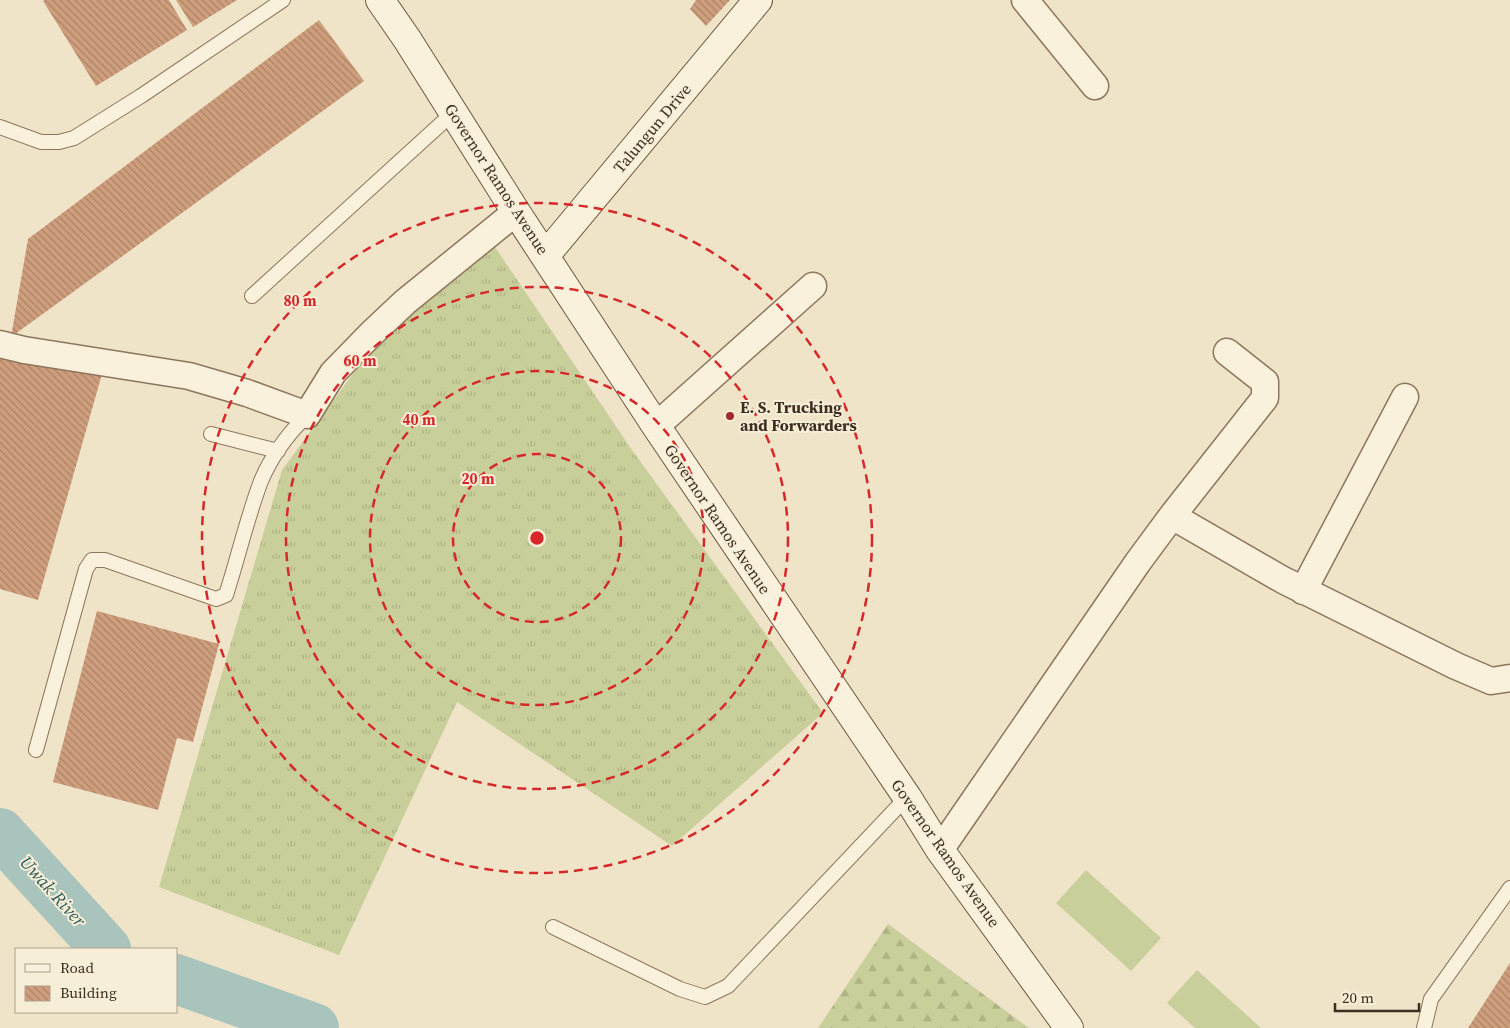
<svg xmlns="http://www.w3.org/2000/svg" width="1510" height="1028" font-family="'Source Serif 4',serif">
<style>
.grass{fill:url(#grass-tufts)}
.forest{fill:url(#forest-firs)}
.pitch{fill:#c9cf9b}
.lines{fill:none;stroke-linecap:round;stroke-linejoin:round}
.river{stroke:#a9c4bc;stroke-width:50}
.building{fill:url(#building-back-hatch)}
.lane-casing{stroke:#8d765c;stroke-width:16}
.street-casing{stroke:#8d765c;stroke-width:29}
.secondary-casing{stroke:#6f573f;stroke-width:30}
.lane{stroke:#faf1dc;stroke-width:14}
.street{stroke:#faf1dc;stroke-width:26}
.secondary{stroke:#faf1dc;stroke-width:28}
.ring{fill:none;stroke:#d62828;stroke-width:2.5;stroke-dasharray:9 6}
.poi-dot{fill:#9e2a2b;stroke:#f7eed8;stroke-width:2}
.labels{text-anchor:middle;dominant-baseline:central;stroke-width:4;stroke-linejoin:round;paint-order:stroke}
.street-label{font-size:16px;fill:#3d2e20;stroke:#f7eed8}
.poi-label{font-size:16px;font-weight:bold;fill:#3d2e20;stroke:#f7eed8;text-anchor:start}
.water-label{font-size:18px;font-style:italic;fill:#2f5d5a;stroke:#f7eed8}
.centre{fill:#d62828;stroke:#f7eed8;stroke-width:2.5}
.ring-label{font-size:15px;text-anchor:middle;font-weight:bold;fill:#d62828;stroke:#f7eed8;stroke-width:4;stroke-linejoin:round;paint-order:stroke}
</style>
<defs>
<pattern id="grass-tufts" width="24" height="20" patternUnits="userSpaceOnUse" patternTransform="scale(1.25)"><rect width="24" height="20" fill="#c9cf9b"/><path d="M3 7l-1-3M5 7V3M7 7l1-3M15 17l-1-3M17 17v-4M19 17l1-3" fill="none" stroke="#aeb285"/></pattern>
<pattern id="forest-firs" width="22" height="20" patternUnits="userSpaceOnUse" patternTransform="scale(1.25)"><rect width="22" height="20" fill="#c9cf9b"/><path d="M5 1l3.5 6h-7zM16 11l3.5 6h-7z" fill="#aeb285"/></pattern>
<pattern id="building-back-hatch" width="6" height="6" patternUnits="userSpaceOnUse" patternTransform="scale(1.25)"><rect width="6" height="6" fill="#cf9f7d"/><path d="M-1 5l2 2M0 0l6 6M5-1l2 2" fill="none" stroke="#a98266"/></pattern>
</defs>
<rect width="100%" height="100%" fill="#f0e4c8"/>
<path class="grass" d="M495 247 632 450 823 713 672 846 457 702 339 955 159 887 282 470 375 344Z"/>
<path class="forest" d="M888 924 1029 1028H818Z"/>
<path class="pitch" d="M1086 870 1161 938 1131 971 1056 903Z
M1197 970 1261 1028H1195L1167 1003Z"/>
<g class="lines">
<path class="river" d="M0 833 106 949
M176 979 314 1028"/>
</g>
<path class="building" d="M45 0H169L187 30 96 86 43 1Z
M176 0H237L193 27Z
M696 0H730L706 26 690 9Z
M319 20 364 81 11 337 28 239Z
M0 357 102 374 38 600 0 589Z
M97 611 219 644 193 742 177 738 158 810 53 782Z
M1510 963V1028H1468Z"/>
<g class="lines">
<g class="lane-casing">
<path id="lane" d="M0 127 41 142H59L74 138 141 96 283 0
M252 296 454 112
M211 434 278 451
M36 750 86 569 92 560H105L216 599 226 595C238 558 247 518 261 481 271 457 289 433 307 415
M553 927 680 989 705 997 728 986 907 797
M1424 1028 1431 999 1510 888"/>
</g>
<g class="street-casing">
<path id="street" d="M1025 0 1095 86
M0 344 24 350 189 376 247 393 307 415 333 373 371 334 405 302 516 212
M656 426 813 286
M1172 516 1283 580 1456 666 1491 681 1510 678
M1303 591 1405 397
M940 850 1138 562 1172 516 1265 398V382L1227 352"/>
</g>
<g class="secondary-casing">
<path id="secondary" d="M380 0 407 39 516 212 656 426 907 797 940 850 1069 1028
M545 256 758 0"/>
</g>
<use href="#lane" class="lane"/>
<use href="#street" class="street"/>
<use href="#secondary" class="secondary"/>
</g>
<g class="ring">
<circle cx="537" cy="538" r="84"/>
<circle cx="537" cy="538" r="167"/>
<circle cx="537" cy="538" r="251"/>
<circle cx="537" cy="538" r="335"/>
</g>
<circle class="poi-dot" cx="730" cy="416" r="5"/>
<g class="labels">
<g class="street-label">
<text transform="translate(652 128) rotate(-50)">Talungun Drive</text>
<text transform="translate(497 179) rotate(57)">Governor Ramos Avenue</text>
<text transform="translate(718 519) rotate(56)">Governor Ramos Avenue</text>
<text transform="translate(946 853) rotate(55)">Governor Ramos Avenue</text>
</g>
<g class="poi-label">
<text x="740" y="407">E. S. Trucking<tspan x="740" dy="18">and Forwarders</tspan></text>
</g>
<g class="water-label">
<text transform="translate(53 891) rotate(48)">Uwak River</text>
</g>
</g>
<circle cx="537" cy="538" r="8" class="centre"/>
<g class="ring-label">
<text x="300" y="306">80 m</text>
<text x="360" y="366">60 m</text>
<text x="419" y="425">40 m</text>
<text x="478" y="484">20 m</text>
</g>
<rect x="15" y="948" width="162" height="65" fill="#f7eed8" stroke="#ada18e"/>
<rect x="25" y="964" width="25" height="8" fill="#faf1dc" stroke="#ada18e"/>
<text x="60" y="973" font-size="15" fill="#3d2e20">Road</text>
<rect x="25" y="986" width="25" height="15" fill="url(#building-back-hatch)" stroke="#ada18e"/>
<text x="60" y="998" font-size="15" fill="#3d2e20">Building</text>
<path d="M1335 1003v8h84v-8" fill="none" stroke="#3d2e20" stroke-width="2.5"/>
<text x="1342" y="1003" font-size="15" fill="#3d2e20" stroke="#f7eed8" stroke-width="4" paint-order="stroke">20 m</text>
</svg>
